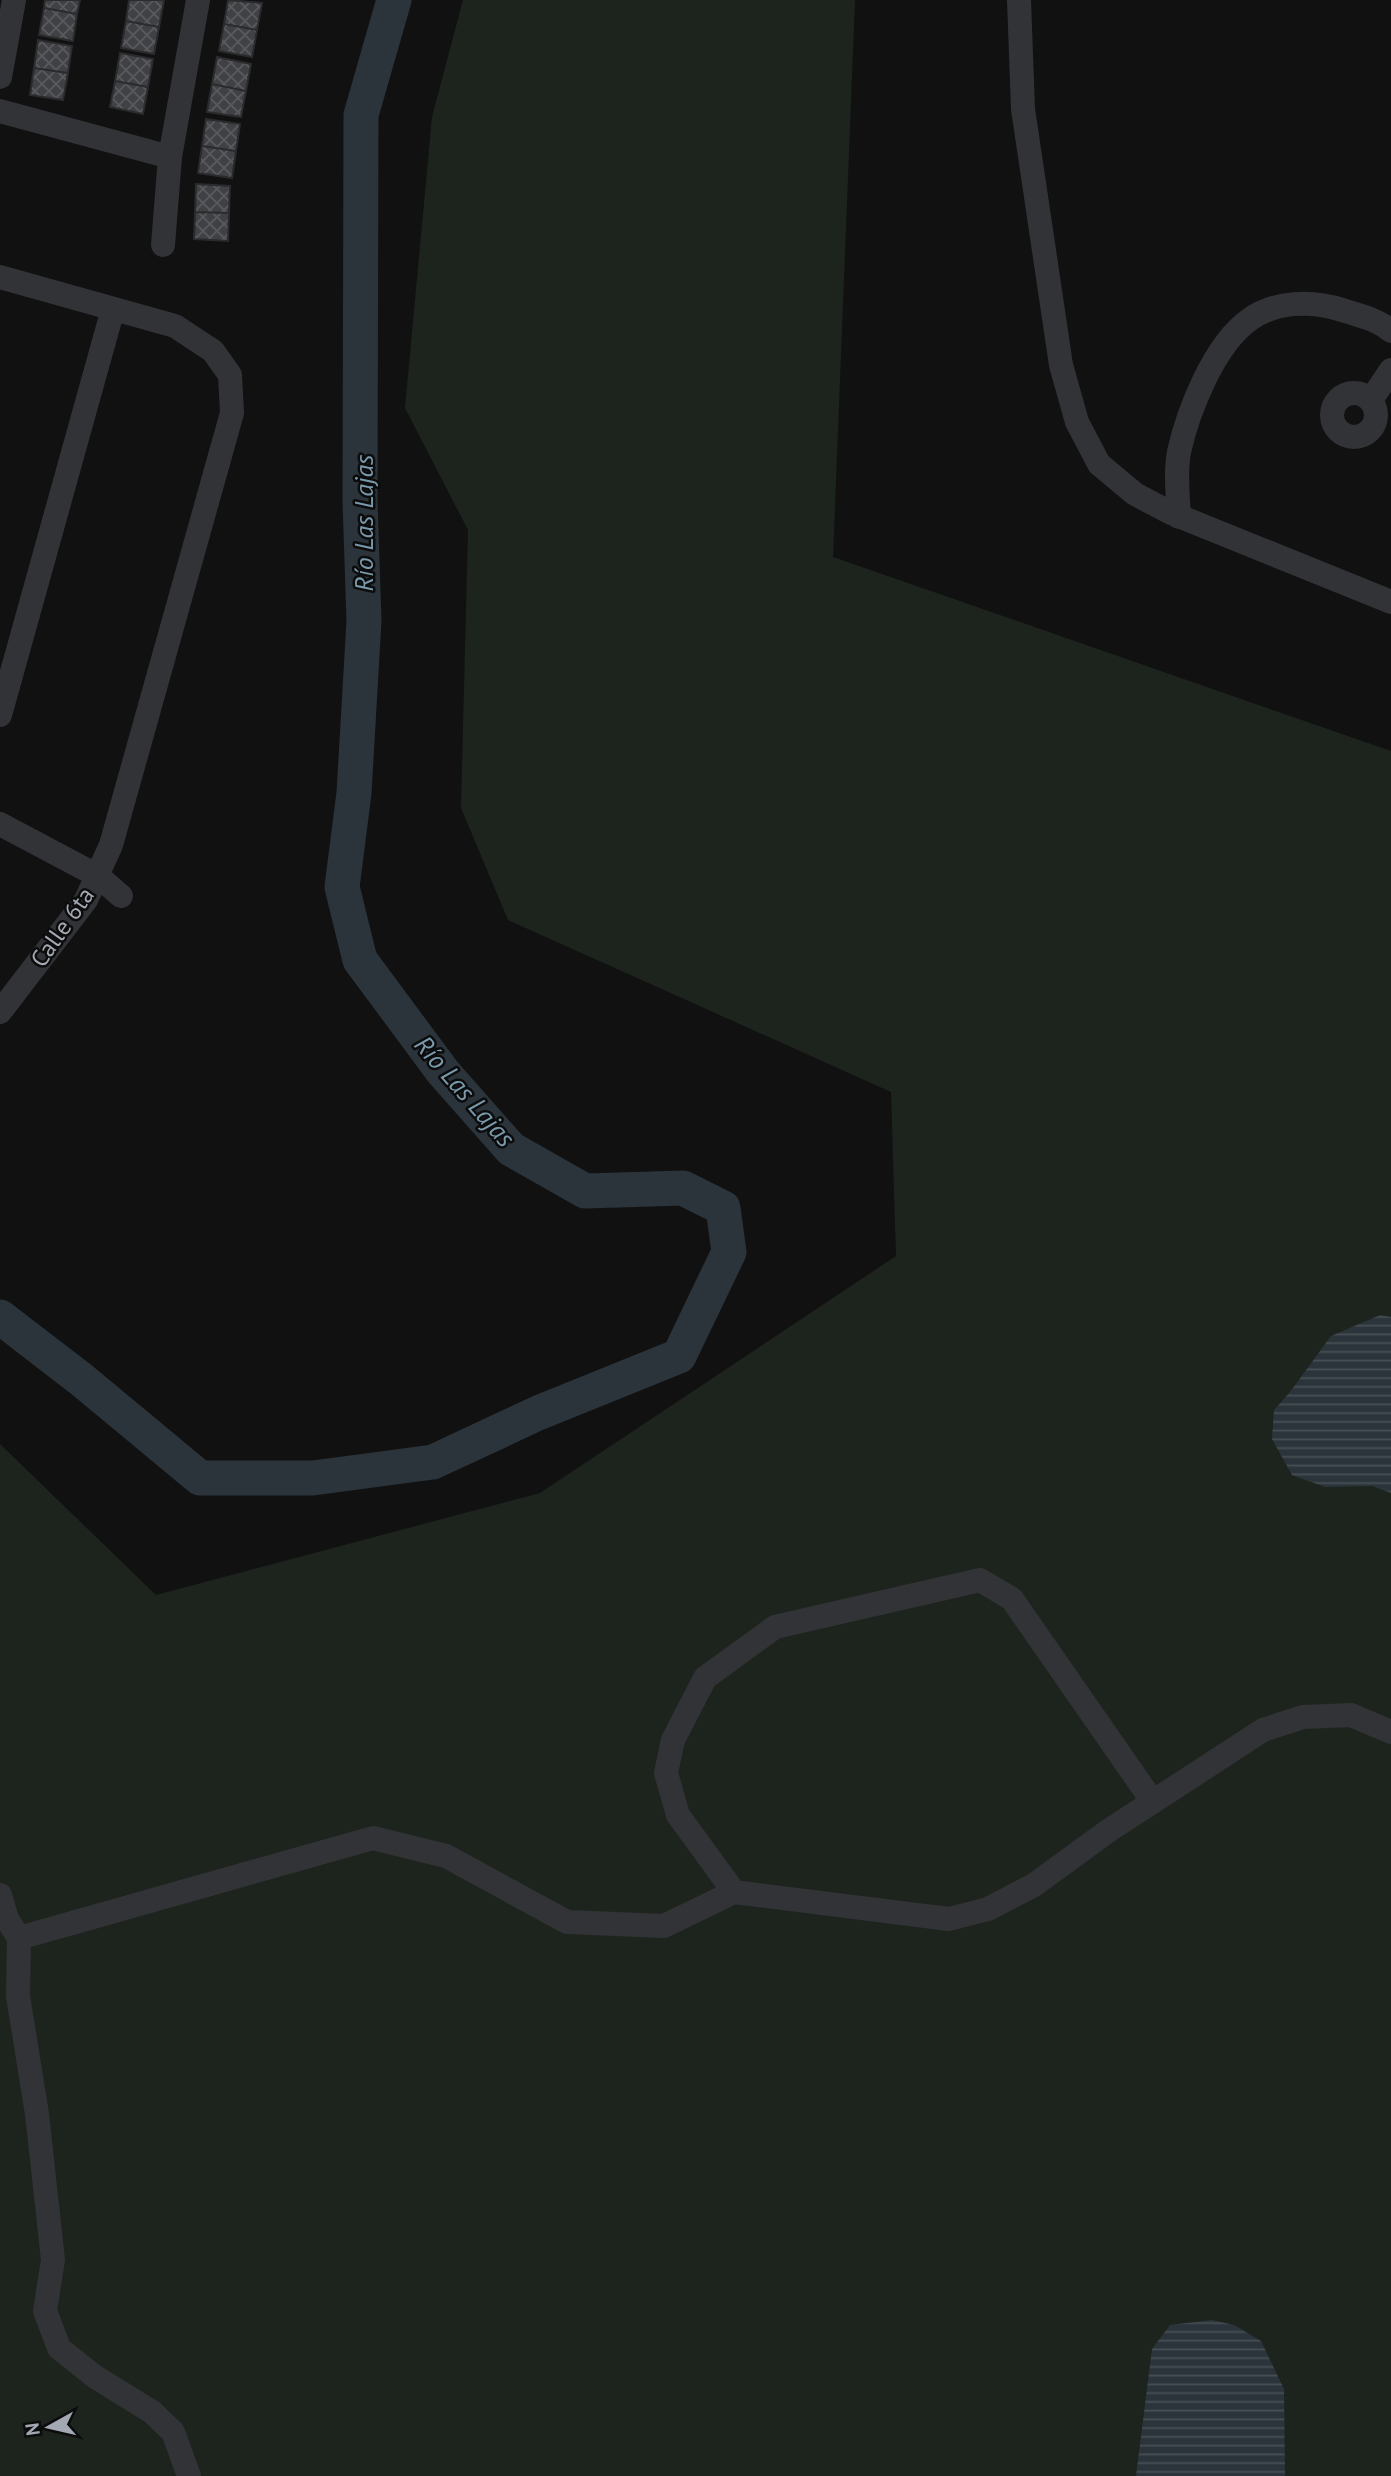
<svg xmlns="http://www.w3.org/2000/svg" width="1391" height="2476" font-family="'PT Sans',sans-serif">
<style>
.grass{fill:#1d241d}
.water{fill:url(#water-rules)}
.lines{fill:none;stroke-linecap:round;stroke-linejoin:round}
.river{stroke:#2b343a;stroke-width:35}
.building{fill:url(#building-cross-hatch);stroke:#2b2b2e;stroke-width:2}
.minor{stroke:#323337;stroke-width:24}
.labels{text-anchor:middle;dominant-baseline:central;stroke-width:5;stroke-linejoin:round;paint-order:stroke}
.street-label{font-size:24px;fill:#a3a9b2;stroke:#0c0c0d}
.water-label{font-size:26px;font-style:italic;fill:#7a9aac;stroke:#0c0c0d}
</style>
<defs>
<pattern id="water-rules" width="6" height="5" patternUnits="userSpaceOnUse" patternTransform="scale(1.75)"><rect width="6" height="5" fill="#2b343a"/><path d="M0 2.5h6" fill="none" stroke="#474f54"/></pattern>
<pattern id="building-cross-hatch" width="8" height="8" patternUnits="userSpaceOnUse" patternTransform="scale(1.75)"><rect width="8" height="8" fill="#404145"/><path d="M0 0l8 8M0 8l8-8" fill="none" stroke="#585a5d"/></pattern>
</defs>
<rect width="100%" height="100%" fill="#111112"/>
<path class="grass" d="M463 0H855L833 557 1391 751V2476H0V1444L156 1595 540 1493 896 1256 891 1092 508 920 461 808 468 530 405 408 432 117Z"/>
<path class="water" d="M1380 1315 1391 1317V1493L1372 1486 1325 1487 1292 1475 1272 1439 1274 1410 1290 1392 1331 1336Z
M1212 2320 1234 2325 1261 2341 1284 2389 1285 2476H1136L1152 2349 1170 2325Z"/>
<g class="lines">
<path class="river" d="M0 1317 82 1380 200 1478H313L433 1462 538 1413 679 1356 729 1252 723 1208 683 1188 585 1191 511 1149 443 1072 360 960 342 887 354 793 364 621 360 501 361 115 394 0"/>
</g>
<path class="building" d="M45 0H80L77 14 44 8Z
M129 0H164L159 27 126 21Z
M228 0 262 3 257 30 224 24Z
M44 8 77 14 73 41 39 35Z
M126 21 159 27 154 54 121 48Z
M224 24 257 30 252 57 219 51Z
M38 40 72 46 68 73 34 68Z
M120 53 153 59 148 87 115 81Z
M217 57 251 64 246 91 212 84Z
M34 68 68 73 63 100 30 95Z
M115 81 148 87 143 114 110 107Z
M212 84 246 91 241 117 207 112Z
M206 119 240 124 236 151 202 146Z
M202 146 236 151 232 178 198 173Z
M196 184 230 186 229 213 195 212Z
M195 212 229 213 228 241 194 239Z"/>
<g class="lines">
<path class="minor" d="M1019 0 1023 109 1061 365 1077 422 1099 464 1135 494 1171 513 1391 602
M0 77 14 0
M0 111 170 157
M163 245 170 157 198 0
M0 277 175 326 213 351 230 375 232 413 111 845 86 900 0 1012
M1332 415a22 22 0 1 1 44 0a22 22 0 1 1-44 0Z
M1371 400 1391 370
M1179 517C1178 496 1175 473 1179 452 1188 411 1214 345 1249 320 1275 301 1312 300 1342 310 1358 315 1377 319 1391 331
M0 715 113 309
M0 824 98 876 121 896
M734 1892 678 1815 666 1773 673 1740 705 1678 775 1627 980 1580 1012 1599 1153 1802
M0 1895 7 1919 19 1938 18 1996 37 2114 53 2260 45 2311 59 2348 94 2376 152 2412 173 2432 189 2476
M19 1938 373 1838 446 1856 567 1922 664 1926 734 1892 949 1919 988 1909 1034 1885 1108 1831 1263 1730 1303 1717 1351 1715 1391 1732"/>
</g>
<g class="labels">
<g class="street-label">
<text transform="translate(62 927) rotate(-55)">Calle 6ta</text>
</g>
<g class="water-label">
<text transform="translate(363 523) rotate(-90)">Río Las Lajas</text>
<text transform="translate(465 1091) rotate(49)">Río Las Lajas</text>
</g>
</g>
<g transform="translate(49 2427) rotate(262)" stroke="#0c0c0d" stroke-width="5" paint-order="stroke">
<path d="M0-5L12 26L0 18L-12 26Z" fill="#a3a9b2"/>
<text y="-10" font-size="19" font-weight="bold" text-anchor="middle" fill="#a3a9b2">N</text>
</g>
</svg>
